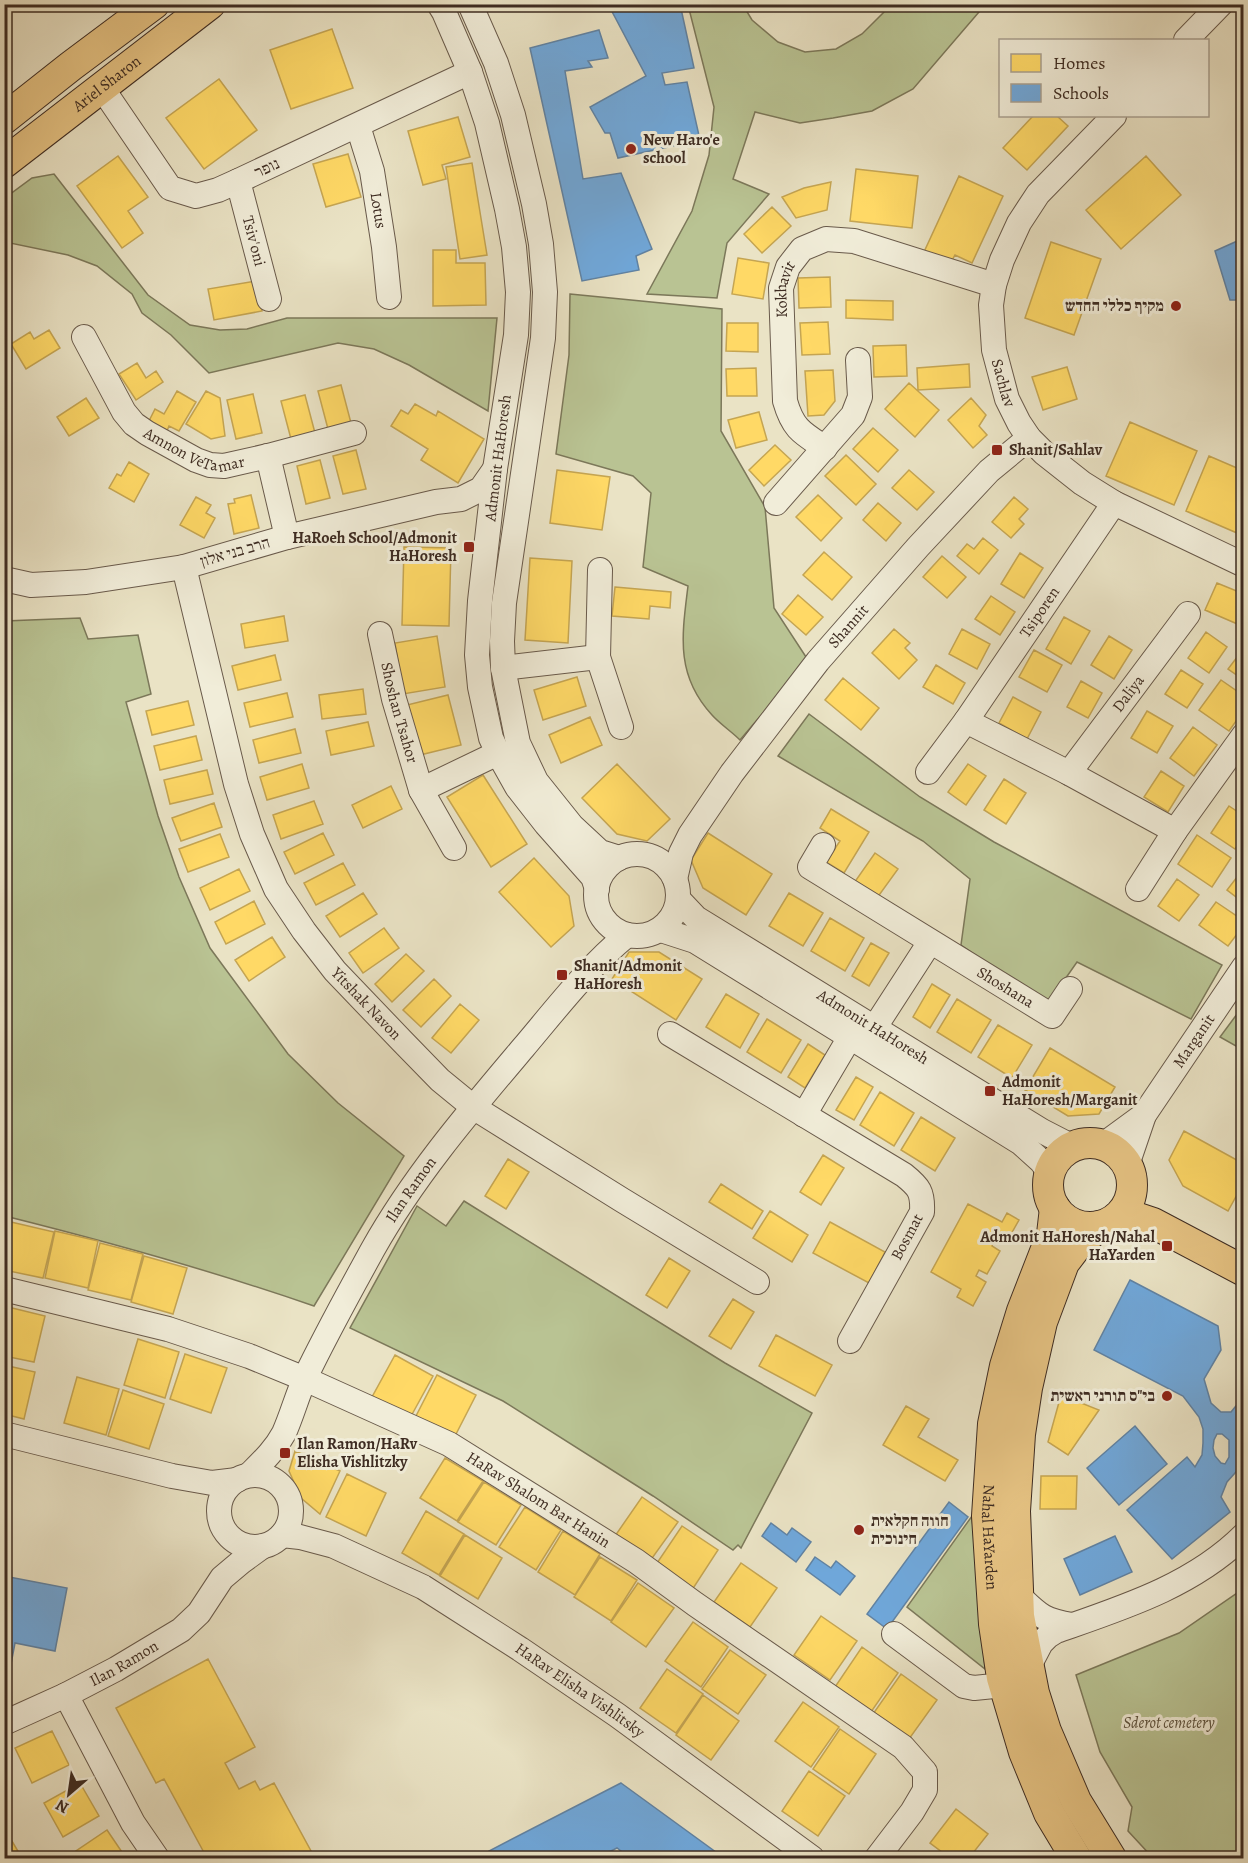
<svg xmlns="http://www.w3.org/2000/svg" width="1248" height="1863" font-family="Alegreya,'Frank Ruhl Libre',serif">
<style>
.green{fill:#b9c393;stroke:#7c785a;stroke-width:1.5}
.homes{fill:#ffd966;stroke:#c5a552;stroke-width:1.5}
.schools{fill:#6fa8dc;stroke:#6083a4;stroke-width:1.5;fill-rule:evenodd}
.lines{fill:none;stroke-linecap:round;stroke-linejoin:round}
.minor-casing{stroke:#695a4b;stroke-width:26}
.major-casing{stroke:#3e2c22;stroke-width:32}
.minor{stroke:#f1edd9;stroke-width:24}
.major{stroke:#e5c282;stroke-width:30}
.poi-dot{fill:#8f2418;stroke:#f1edd9;stroke-width:2}
.labels{text-anchor:middle;dominant-baseline:central;stroke-width:6;stroke-linejoin:round;paint-order:stroke}
.street-label{font-size:16px;fill:#3e2c22;stroke:#f1edd9}
.poi-label{font-size:16px;font-weight:bold;fill:#3e2c22;stroke:#f1edd9;text-anchor:start}
.park-label{font-size:16px;font-style:italic;fill:#5d523e;stroke:#f1edd9}
</style>
<rect width="100%" height="100%" fill="#eae3c5"/>
<filter id="stains"><feTurbulence type="fractalNoise" baseFrequency=".00333" numOctaves="4"/><feColorMatrix values="0 0 0 0 .2 0 0 0 0 .09 0 0 0 0 .02 0 0 0 .5 -.17"/></filter>
<radialGradient id="worn" r=".72"><stop offset=".6" stop-color="#630" stop-opacity="0"/><stop offset="1" stop-color="#630" stop-opacity=".3"/></radialGradient>
<path class="green" d="M688 5H743L752 20 778 42 805 52 836 49 862 34 884 12 887 5H985L913 89 872 111 833 118 800 123 755 112 733 179 769 194 727 243 717 298 647 294 692 211 709 155 714 107Z
M54 174 148 295 190 325 220 330 247 329 287 318H497L488 411 409 365 374 349 338 343 209 373 171 335 142 313 132 294 97 266 68 255 5 242V198L32 178Z
M570 294 722 309 721 431 765 507 774 608 808 660 740 740C731 731 720 724 712 715 675 675 682 635 688 586L643 567 651 493 633 476 556 454 569 355Z
M80 618 88 639 138 635 151 694 126 702 158 816 179 877 210 948 288 1054 338 1103 404 1156 314 1306C213 1271 109 1242 5 1216V621Z
M809 714 920 797 994 842 1222 965 1191 1019 1077 962 1047 1005 961 945 970 879 923 841 778 756Z
M1243 1006V1050L1220 1037Z
M464 1201 725 1363 812 1413 741 1548 738 1545 733 1550 653 1496 503 1401 350 1328 417 1206 446 1226Z
M972 1516 985 1669 907 1607Z
M1243 1589V1858H1153L1128 1831 1132 1807 1100 1752 1076 1675 1179 1633Z"/>
<path class="homes" d="M332 29 353 88 291 109 270 50Z
M219 79 257 130 204 169 166 118Z
M1033 116H1057L1068 126 1027 170 1003 148Z
M458 117 470 157 442 165 446 179 423 185 408 131Z
M348 154 361 197 326 207 313 164Z
M118 156 148 197 128 211 143 233 122 248 77 186Z
M1146 156 1181 195 1121 249 1086 210Z
M472 163 487 255 460 259 446 167Z
M856 169 918 176 912 228 850 221Z
M959 176 1003 196 972 263 955 255 950 264 924 252Z
M831 182 827 210 796 218 782 197 804 188Z
M772 207 791 226 762 253 744 234Z
M1051 242 1101 259 1074 335 1025 318Z
M433 250H456V263H485L486 305 433 306Z
M738 258 769 263 763 299 732 294Z
M830 277 831 307 799 308 798 278Z
M256 281 262 311 214 320 208 289Z
M846 300 893 301V320L846 318Z
M828 322 830 354 802 355 800 323Z
M727 323H758V352L726 351Z
M49 330 60 348 26 369 11 344 30 332 34 339Z
M906 345 907 376 874 377 873 346Z
M137 363 146 378 156 371 163 382 136 400 119 374Z
M969 364 970 387 918 390 917 368Z
M1067 367 1077 399 1043 410 1032 377Z
M756 368 757 396H727L726 369Z
M833 370 835 401 824 415 808 416 805 371Z
M909 383 939 410 915 437 885 409Z
M341 385 351 423 328 429 318 391Z
M177 391 196 402 179 431 169 426 167 431 149 421 155 409 164 414Z
M206 391 220 398 225 436 211 439 186 424Z
M253 394 262 433 236 439 227 400Z
M305 395 315 433 291 439 281 401Z
M86 398 99 418 69 436 57 417Z
M971 398 986 415 979 426 987 435 973 448 948 420Z
M415 404 436 416 438 411 484 439 458 483 421 460 428 449 391 426 401 410 408 414Z
M759 412 767 440 736 448 728 420Z
M1130 422 1197 451 1174 505 1106 476Z
M873 428 898 450 878 472 853 449Z
M775 445 791 460 764 486 749 470Z
M356 450 366 489 343 494 333 456Z
M846 455 876 484 856 505 825 476Z
M1209 456 1244 471V536L1186 511Z
M320 460 330 498 306 504 297 466Z
M129 462 149 474 134 502 109 488 117 474 121 476Z
M557 470 610 477 602 530 550 523Z
M909 470 934 492 917 510 892 488Z
M251 495 259 528 234 534 228 504 235 503 234 499Z
M818 495 842 518 821 541 796 517Z
M196 497 211 505 206 513 215 518 204 538 180 525Z
M1014 497 1028 509 1019 519 1024 524 1011 538 992 522Z
M878 503 901 523 886 541 863 520Z
M983 538 998 550 979 574 957 556 967 544 974 549Z
M404 547 451 548 449 626 402 625Z
M824 552 852 577 832 600 803 575Z
M1020 553 1043 568 1024 598 1001 584Z
M942 556 966 577 947 598 923 577Z
M530 558 572 561 568 643 525 640Z
M1217 583 1244 594V623L1242 626 1205 610Z
M615 587 671 592 670 608 650 606 649 619 612 616Z
M798 595 823 617 806 635 782 614Z
M991 596 1015 612 1000 635 975 619Z
M284 616 288 641 245 648 241 624Z
M1064 617 1090 631 1071 664 1046 649Z
M894 629 910 643 905 648 917 660 899 679 872 653Z
M962 629 990 644 977 669 949 654Z
M1206 632 1227 647 1209 673 1188 658Z
M437 636 445 687 403 694 395 643Z
M1109 636 1132 650 1114 679 1091 665Z
M1244 648V680L1228 669Z
M1034 650 1062 665 1047 692 1019 677Z
M275 655 281 680 238 690 232 666Z
M936 665 965 683 953 704 923 687Z
M1181 670 1203 684 1187 708 1165 694Z
M577 677 586 706 543 720 534 690Z
M843 678 879 708 861 730 825 700Z
M1221 680 1244 696V710L1229 731 1199 710Z
M1081 681 1102 693 1088 718 1067 707Z
M363 689 366 714 322 719 319 695Z
M287 693 293 717 250 727 244 703Z
M448 695 461 745 420 755 407 705Z
M1013 697 1041 712 1027 739 999 723Z
M188 701 194 725 152 735 146 711Z
M1147 711 1173 726 1157 753 1131 738Z
M590 717 602 745 561 763 549 735Z
M368 722 374 746 331 755 326 731Z
M1193 727 1217 745 1194 776 1170 758Z
M295 729 301 753 259 763 253 740Z
M196 736 202 760 160 770 154 746Z
M302 764 309 788 267 800 260 777Z
M617 764 670 819 647 841 617 834 582 798Z
M968 764 986 776 966 805 948 792Z
M207 770 213 794 170 804 164 780Z
M1161 771 1184 786 1168 812 1144 797Z
M483 775 527 844 491 867 447 797Z
M1004 779 1026 793 1006 824 984 810Z
M391 786 402 809 363 828 352 805Z
M314 801 323 824 281 839 273 815Z
M214 803 222 827 181 841 172 818Z
M1229 806 1244 816V837L1235 849 1211 833Z
M831 809 869 832 844 873 826 862 840 841 820 828Z
M323 833 334 855 295 874 284 852Z
M708 833 772 874 746 915 703 888 691 860Z
M220 834 229 857 188 872 179 849Z
M1197 835 1231 858 1212 887 1178 864Z
M875 853 898 869 877 898 854 883Z
M534 858 569 896 574 926 551 947 499 892Z
M343 863 355 885 316 905 304 883Z
M1244 868V903L1227 890Z
M239 869 250 891 210 910 200 888Z
M1177 879 1199 895 1179 921 1158 906Z
M363 893 377 914 340 937 326 916Z
M789 893 823 913 803 946 769 926Z
M254 901 265 924 226 944 215 922Z
M1216 902 1244 921V925L1228 946 1199 925Z
M830 918 864 938 845 971 811 951Z
M384 928 399 948 363 973 349 953Z
M272 937 285 957 249 981 235 960Z
M871 943 889 953 869 986 852 976Z
M629 952H659L702 979 676 1020 612 979Z
M406 954 424 971 392 1002 375 984Z
M434 979 451 996 421 1027 403 1010Z
M932 984 950 995 930 1028 913 1017Z
M726 994 759 1014 740 1048 706 1027Z
M957 999 991 1020 971 1053 937 1032Z
M460 1004 479 1020 451 1053 432 1038Z
M767 1019 801 1040 781 1073 747 1052Z
M998 1025 1032 1045 1012 1078 978 1057Z
M808 1044 825 1055 805 1088 788 1077Z
M1050 1048 1115 1087 1099 1114 1068 1116 1025 1090Z
M856 1077 873 1087 854 1120 836 1110Z
M880 1092 914 1113 894 1146 860 1125Z
M921 1117 955 1138 935 1171 901 1150Z
M1184 1131 1244 1164V1182L1228 1211 1183 1186 1169 1160Z
M823 1155 844 1168 821 1205 800 1192Z
M508 1159 529 1172 506 1209 485 1196Z
M721 1184 763 1211 752 1229 709 1202Z
M968 1204 1002 1222 1007 1213 1019 1220 1006 1243 996 1238 992 1246 1000 1251 987 1274 979 1270 976 1276 986 1282 973 1306 957 1297 961 1289 931 1272Z
M770 1211 808 1235 792 1262 753 1238Z
M11 1222 54 1232 43 1278 4 1270V1250Z
M830 1222 885 1252 869 1283 813 1253Z
M55 1231 98 1241 88 1288 45 1278Z
M100 1243 143 1254 131 1300 88 1290Z
M144 1256 187 1268 173 1314 131 1302Z
M669 1258 690 1271 667 1308 646 1295Z
M733 1299 754 1312 731 1349 709 1336Z
M4 1306 45 1316 34 1362 4 1356Z
M776 1335 832 1365 815 1396 759 1366Z
M138 1339 179 1352 165 1398 124 1385Z
M185 1354 227 1368 211 1413 170 1399Z
M395 1355 433 1376 410 1418 372 1397Z
M4 1365 35 1372 24 1419 4 1414Z
M437 1375 476 1395 454 1438 415 1418Z
M77 1377 119 1389 106 1435 64 1423Z
M123 1390 164 1404 149 1449 108 1436Z
M1061 1395 1099 1410 1068 1455 1048 1442Z
M906 1406 929 1419 918 1437 958 1460 945 1481 883 1445Z
M295 1451 340 1471 320 1514 301 1498 289 1471Z
M445 1458 483 1481 457 1521 420 1498Z
M347 1474 386 1493 366 1536 326 1517Z
M1041 1476H1077L1076 1509H1040Z
M484 1482 521 1505 496 1545 458 1522Z
M642 1497 678 1522 650 1561 615 1536Z
M525 1507 561 1530 536 1570 499 1547Z
M426 1511 464 1534 439 1575 402 1553Z
M682 1526 718 1550 692 1590 655 1566Z
M563 1531 600 1554 575 1595 538 1572Z
M465 1535 502 1558 478 1599 440 1576Z
M600 1557 637 1580 611 1621 574 1597Z
M741 1563 777 1588 750 1627 714 1602Z
M638 1583 674 1608 646 1647 611 1622Z
M821 1616 857 1641 830 1680 794 1655Z
M693 1622 728 1647 701 1687 665 1661Z
M862 1647 898 1673 871 1712 835 1687Z
M730 1650 766 1675 738 1714 702 1689Z
M208 1659 255 1747 225 1763 239 1789 255 1781 260 1790 274 1783 311 1851 297 1858H233L232 1856 227 1858H207L164 1779 156 1783 116 1708Z
M667 1669 703 1694 676 1733 640 1708Z
M901 1674 937 1700 909 1739 873 1714Z
M703 1695 739 1721 711 1760 676 1735Z
M803 1702 839 1727 811 1767 775 1741Z
M840 1729 876 1754 849 1794 813 1769Z
M52 1731 69 1765 32 1783 15 1748Z
M809 1771 845 1796 818 1836 782 1811Z
M80 1783 99 1816 63 1837 44 1803Z
M956 1809 988 1834 969 1858H950L930 1843Z
M107 1830 126 1858H77L73 1853Z
M6 1831 22 1858H4V1833Z"/>
<path class="schools" d="M608 4H680L694 68 662 73 665 85 687 82 700 140 618 158 610 133H605L590 107 646 76Z
M599 30 608 58 588 61 592 67 565 71 583 179 621 173 652 249 636 256 639 270 582 281 530 48Z
M1244 238V300H1230L1215 251Z
M1130 1280 1218 1326 1221 1350 1204 1379 1211 1403 1221 1412H1231L1244 1396V1463L1227 1482 1221 1497 1230 1512 1172 1559 1127 1510 1187 1457 1195 1467 1202 1455 1203 1443V1429L1199 1417 1183 1396 1094 1350ZM1217 1434H1222L1229 1440V1457L1225 1464 1221 1463 1215 1456 1213 1448 1214 1440Z
M1135 1426 1167 1464 1119 1505 1087 1468Z
M949 1502 968 1517 887 1629 867 1614Z
M771 1523 787 1535 792 1528 811 1542 796 1562 762 1536Z
M1115 1536 1132 1572 1080 1595 1064 1559Z
M815 1557 831 1568 836 1561 855 1576 840 1595 806 1570Z
M4 1576 67 1588 55 1651 15 1643 6 1690H4Z
M621 1783 724 1858H630L617 1848 597 1858H525L524 1856 520 1858H493L489 1851Z"/>
<g class="lines">
<g class="minor-casing">
<g id="minor">
<path d="M439 4 444 12 470 72 487 123 507 209 514 247 518 292 516 335 495 469 480 601 477 655 480 687 491 738 498 753 517 787 546 824 593 877 597 889"/>
<path d="M470 4 496 63 513 115 534 204 541 244 545 292 543 338 504 603 502 641 503 668 518 743 536 781 572 826 600 852 619 858"/>
<path d="M1186 40 1221 4"/>
<path d="M102 88 170 188 196 196 218 190 238 181 470 72"/>
<path id="s1" d="M1114 116 1038 194 1019 223 1002 260 994 285 991 305 994 350 1007 399 1019 423 1029 438 1044 453 1082 483 1114 503 1244 565"/>
<path id="s2" d="M358 126 372 171 384 247 389 297"/>
<path id="s3" d="M238 181 269 299"/>
<path id="s4" d="M84 337 124 412 134 424 147 433 196 460 210 465 224 466 268 456 354 433"/>
<path id="s5" d="M825 448C802 433 793 429 785 401L781 288 788 267 802 249 826 239 854 241 994 285"/>
<path d="M268 456 287 537"/>
<path d="M776 503 853 415 860 397 858 360"/>
<path id="s6" d="M184 567 236 784 252 834 276 889 304 931 335 971 402 1041 440 1080 473 1107 622 1200 757 1282"/>
<path d="M600 570 598 657 621 727"/>
<path d="M4 579 31 585 86 582 184 567 287 537 436 502 461 499 481 489 495 469"/>
<path id="s7" d="M380 634 394 699 421 790 454 848"/>
<path d="M503 668 598 657"/>
<path d="M966 721 1069 773 1175 831"/>
<path id="s8" d="M928 772 966 721 1114 503"/>
<path id="s9" d="M1069 773 1188 614"/>
<path d="M421 790 498 753"/>
<path id="s10" d="M823 845 810 867 1052 1016 1070 989"/>
<circle cx="637" cy="895" r="41"/>
<path id="s11" d="M675 879 681 853 690 835 732 773 818 661 918 547 989 471 1029 438"/>
<path d="M1138 889 1175 831 1244 735"/>
<path id="s12" d="M678 899 696 918 1042 1131 1073 1147"/>
<path d="M661 930 695 941 1021 1143 1041 1161 1050 1173"/>
<path d="M875 1027 930 942"/>
<path d="M670 1034 904 1175C919 1187 923 1192 922 1212L850 1341"/>
<path d="M804 1115 850 1037"/>
<path d="M1103 1145 1144 1115"/>
<path id="s13" d="M1127 1165 1144 1115 1244 967"/>
<path id="s14" d="M4 1289 168 1329 249 1356 305 1379 449 1444 636 1561 695 1604 903 1747 925 1772V1790L912 1812 877 1858"/>
<path d="M4 1434 172 1476 212 1483 237 1480"/>
<path id="s15" d="M249 1475C262 1462 275 1450 284 1433 292 1415 297 1396 305 1378 326 1334 350 1291 373 1249 414 1176 469 1112 523 1048 556 1009 588 967 627 935"/>
<circle cx="255" cy="1511" r="36"/>
<path id="s16" d="M282 1535 300 1537 334 1546 423 1587 520 1649 617 1715 812 1858"/>
<path d="M1018 1595C1039 1615 1042 1620 1072 1625"/>
<path d="M894 1634 964 1686 974 1688 1004 1685"/>
<path d="M1029 1666 1041 1643 1048 1636 1056 1631C1122 1608 1193 1586 1244 1535"/>
<path d="M66 1695 133 1823 157 1858"/>
<path id="s17" d="M4 1723 66 1695 116 1669 181 1630 199 1613 222 1578 241 1562 263 1546"/>
</g>
</g>
<g class="major-casing">
<g id="major">
<path d="M4 119 71 66 154 4"/>
<path id="s18" d="M4 163 210 4"/>
<circle cx="1090" cy="1185" r="42"/>
<path id="s19" d="M1055 1208 1052 1234 1022 1311 1005 1366 993 1424 987 1516 994 1624 1002 1678 1024 1752 1049 1813 1076 1858"/>
<path d="M1118 1217 1138 1218 1153 1223 1244 1271"/>
<path d="M1099 1226 1077 1246 1064 1263 1042 1322 1027 1388 1020 1434 1015 1511 1019 1616 1034 1693 1046 1731 1076 1801 1111 1858"/>
</g>
</g>
<use href="#minor" class="minor"/>
<use href="#major" class="major"/>
</g>
<g class="poi-dot">
<circle cx="631" cy="149" r="6"/>
<circle cx="1176" cy="306" r="6"/>
<rect x="991" y="444" width="12" height="12" rx="3"/>
<rect x="463" y="541" width="12" height="12" rx="3"/>
<rect x="556" y="969" width="12" height="12" rx="3"/>
<rect x="984" y="1085" width="12" height="12" rx="3"/>
<rect x="1161" y="1240" width="12" height="12" rx="3"/>
<circle cx="1167" cy="1396" r="6"/>
<rect x="279" y="1447" width="12" height="12" rx="3"/>
<circle cx="859" cy="1530" r="6"/>
</g>
<g class="labels">
<g class="street-label">
<text stroke="none"><textPath href="#s18" startOffset="130">Ariel Sharon</textPath></text>
<text transform="translate(267 168) rotate(-25)">נופר</text>
<text stroke="none"><textPath href="#s2" startOffset="87">Lotus</textPath></text>
<text stroke="none"><textPath href="#s3" startOffset="62">Tsiv'oni</textPath></text>
<text stroke="none"><textPath href="#s5" startOffset="176">Kokhavit</textPath></text>
<text stroke="none"><textPath href="#s1" startOffset="310">Sachlav</textPath></text>
<text stroke="none"><textPath href="#s4" startOffset="168">Amnon VeTamar</textPath></text>
<text transform="translate(498 458) rotate(-83)">Admonit HaHoresh</text>
<text transform="translate(235 552) rotate(-16)">הרב בני אלון</text>
<text stroke="none"><textPath href="#s8" startOffset="195">Tsiporen</textPath></text>
<text stroke="none"><textPath href="#s11" startOffset="309">Shannit</textPath></text>
<text stroke="none"><textPath href="#s9" startOffset="99">Daliya</textPath></text>
<text stroke="none"><textPath href="#s7" startOffset="81">Shoshan Tsahor</textPath></text>
<text stroke="none"><textPath href="#s10" startOffset="255">Shoshana</textPath></text>
<text stroke="none"><textPath href="#s6" startOffset="482">Yitshak Navon</textPath></text>
<text stroke="none"><textPath href="#s12" startOffset="234">Admonit HaHoresh</textPath></text>
<text stroke="none"><textPath href="#s13" startOffset="142">Marganit</textPath></text>
<text stroke="none"><textPath href="#s15" startOffset="330">Ilan Ramon</textPath></text>
<text transform="translate(907 1237) rotate(-62)">Bosmat</text>
<text stroke="none"><textPath href="#s14" startOffset="578">HaRav Shalom Bar Hanin</textPath></text>
<text stroke="none"><textPath href="#s19" startOffset="339">Nahal HaYarden</textPath></text>
<text stroke="none"><textPath href="#s17" startOffset="134">Ilan Ramon</textPath></text>
<text stroke="none"><textPath href="#s16" startOffset="339">HaRav Elisha Vishlitsky</textPath></text>
</g>
<g class="poi-label">
<text x="643" y="140">New Haro'e<tspan x="643" dy="18">school</tspan></text>
<text x="1164" y="306" text-anchor="end">מקיף כללי החדש</text>
<text x="1009" y="450">Shanit/Sahlav</text>
<text x="457" y="538" text-anchor="end">HaRoeh School/Admonit<tspan x="457" dy="18">HaHoresh</tspan></text>
<text x="574" y="966">Shanit/Admonit<tspan x="574" dy="18">HaHoresh</tspan></text>
<text x="1002" y="1082">Admonit<tspan x="1002" dy="18">HaHoresh/Marganit</tspan></text>
<text x="1155" y="1237" text-anchor="end">Admonit HaHoresh/Nahal<tspan x="1155" dy="18">HaYarden</tspan></text>
<text x="1155" y="1396" text-anchor="end">בי"ס תורני ראשית</text>
<text x="297" y="1444">Ilan Ramon/HaRv<tspan x="297" dy="18">Elisha Vishlitzky</tspan></text>
<text x="871" y="1521">חווה חקלאית<tspan x="871" dy="18">חינוכית</tspan></text>
</g>
<g class="park-label">
<text x="1169" y="1723">Sderot cemetery</text>
</g>
</g>
<rect width="1248" height="1863" fill="none" stroke="#eae3c5" stroke-width="24"/>
<rect x="6" y="6" width="1236" height="1851" fill="none" stroke="#3e2c22" stroke-width="3"/>
<rect x="12" y="12" width="1224" height="1839" fill="none" stroke="#3e2c22" stroke-width="1.5"/>
<rect x="999" y="39" width="210" height="78" fill="#f1edd9" stroke="#a9a090" stroke-width="1.5"/>
<rect x="1011" y="54" width="30" height="18" fill="#ffd966" stroke="#a9a090" stroke-width="1.5"/>
<text x="1053" y="69" font-size="18" fill="#3e2c22">Homes</text>
<rect x="1011" y="84" width="30" height="18" fill="#6fa8dc" stroke="#a9a090" stroke-width="1.5"/>
<text x="1053" y="99" font-size="18" fill="#3e2c22">Schools</text>
<g transform="translate(69 1794) rotate(209)" stroke="#f1edd9" stroke-width="4.5" paint-order="stroke">
<path d="M0-4.5L10 22L0 15L-10 22Z" fill="#3e2c22"/>
<text y="-9" font-size="16" font-weight="bold" text-anchor="middle" fill="#3e2c22">N</text>
</g>
<rect width="100%" height="100%" filter="url(#stains)"/>
<rect width="100%" height="100%" fill="url(#worn)"/>
</svg>
